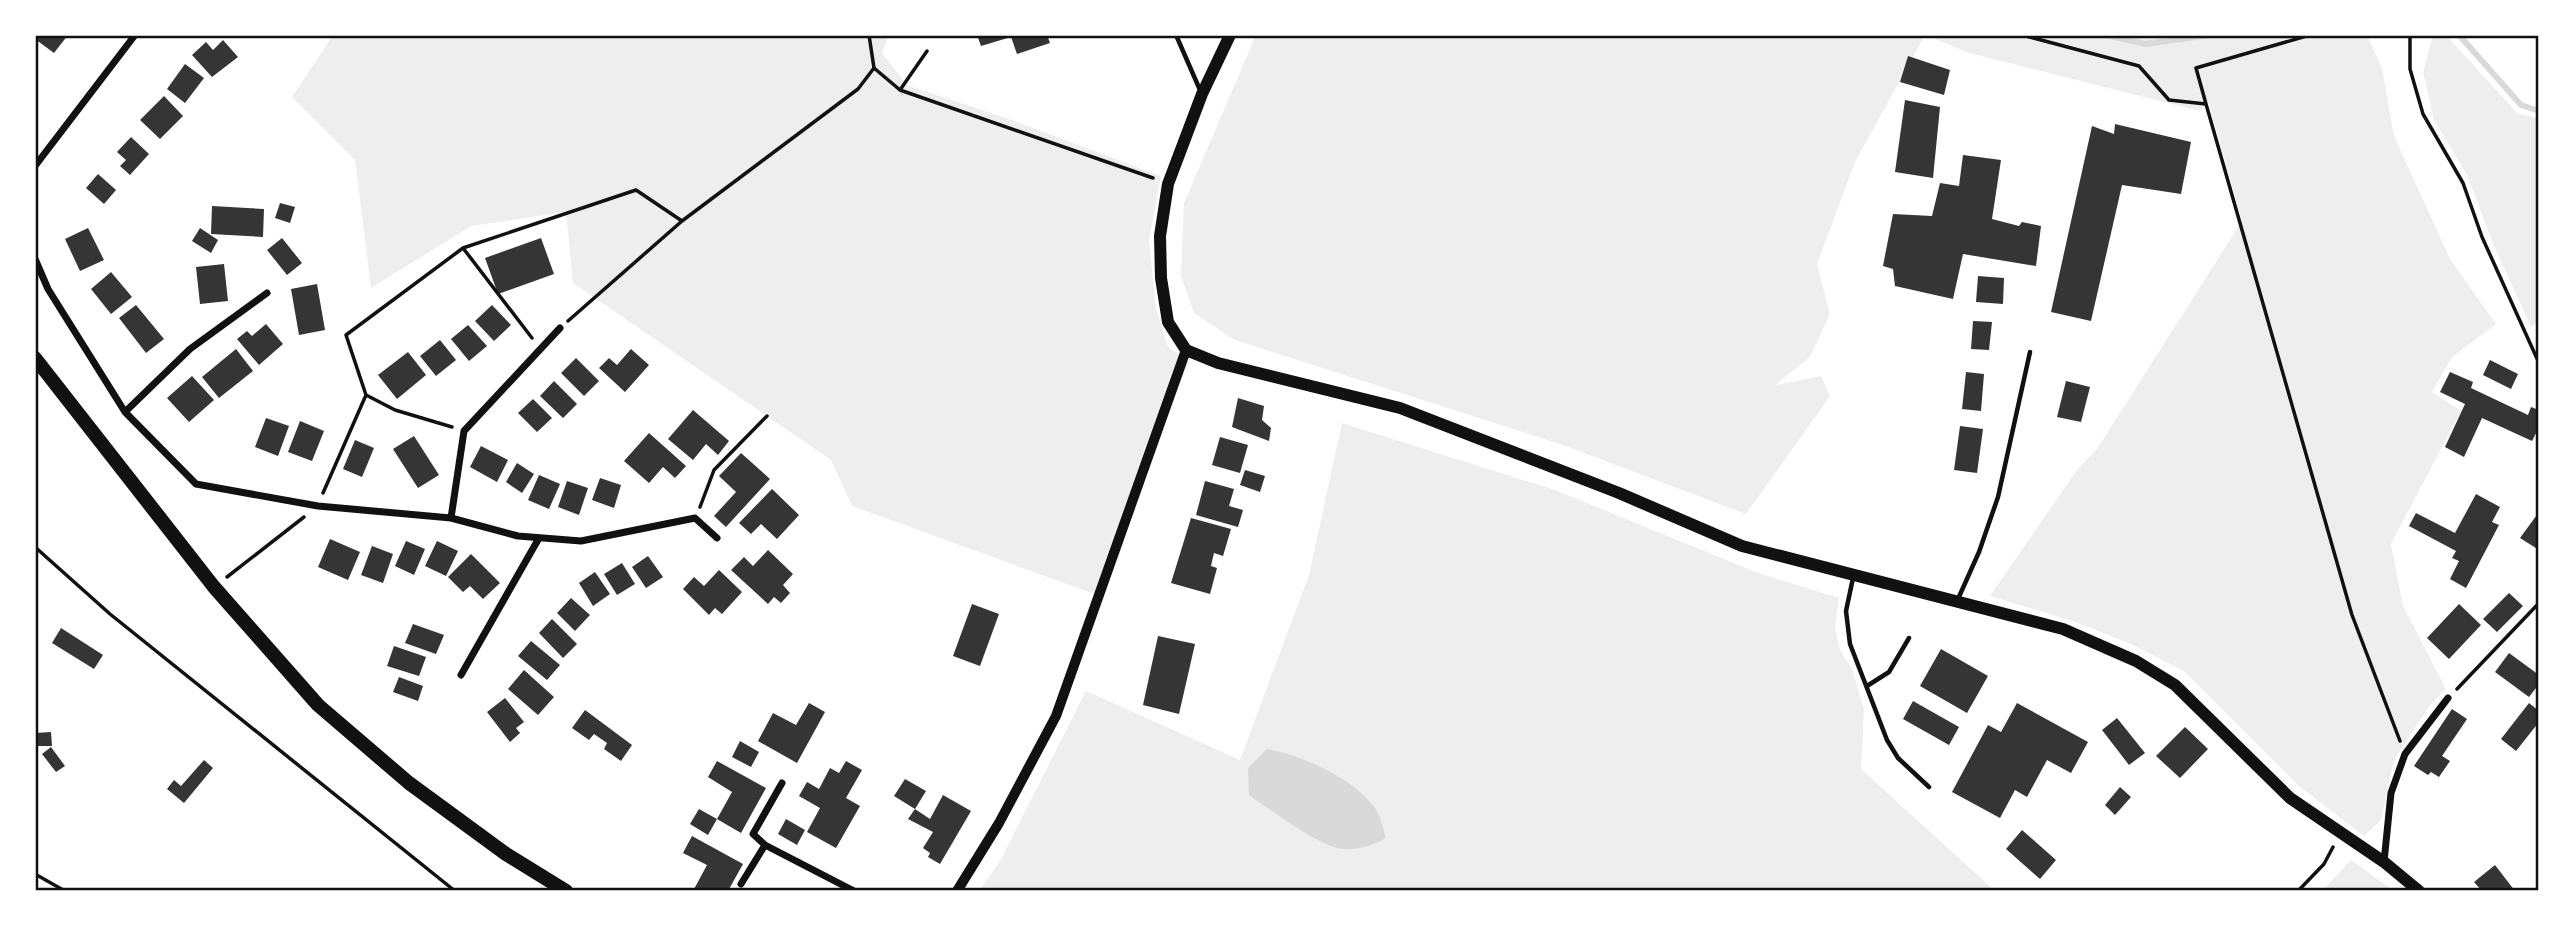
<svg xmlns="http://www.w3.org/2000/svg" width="2574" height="926" font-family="'PT Sans',sans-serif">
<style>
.green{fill:#eee}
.water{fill:#d9d9d9}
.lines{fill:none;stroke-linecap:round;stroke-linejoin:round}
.stream{stroke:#d9d9d9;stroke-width:6}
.building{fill:#353535}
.path{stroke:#111;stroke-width:3.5}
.service{stroke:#111;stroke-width:4.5}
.minor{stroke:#111;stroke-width:7}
.tertiary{stroke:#111;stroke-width:10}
.secondary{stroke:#111;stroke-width:12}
.primary{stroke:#111;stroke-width:14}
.neatline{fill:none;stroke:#111;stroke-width:2.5}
</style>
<rect width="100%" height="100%" fill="#fff"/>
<path class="green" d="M333 35H889L882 53 907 85 1012 120 1161 176 1149 240 1156 308 1168 347 1189 362 1094 594 852 506 831 460 573 283 566 212 471 226 371 288 355 160 292 97Z
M1256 35H1925L1855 162 1817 264 1830 314 1810 357 1775 385 1821 376 1830 396 1746 514 1560 444 1235 340 1194 313 1181 276 1184 203Z
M1926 35H2367L2382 68 2394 136 2450 259 2496 324 2452 357 2432 392 2461 411 2391 544 2403 606 2446 689 2430 705 2394 760 2381 820 2364 836 2299 786 2184 671 2129 643 2073 621 1990 596 2077 470 2097 449 2242 221 2209 104 2200 111 1969 53Z
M2433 35H2446L2518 114 2539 118V322L2531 327 2494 246 2467 175 2434 120 2423 72Z
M1342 423 1555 490 1758 573 1839 598 1835 627 1840 650 1852 669 1864 709 1861 769 1995 891H979L1000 861 1086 691 1240 760 1309 575Z
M2351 860 2394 891H2322Z"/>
<path class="water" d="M1267 749C1303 756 1352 777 1375 808 1381 816 1383 829 1386 838 1373 845 1360 850 1344 849 1322 849 1268 808 1249 795L1248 768Z"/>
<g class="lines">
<path class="stream" d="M2107 35 2145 44 2210 35
M2459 35 2521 105 2539 111"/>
</g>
<path class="building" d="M36 35H68L54 53 35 39Z
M977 35H1047L1050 43 1017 54 1011 37 981 46Z
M223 40 238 57 212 77 192 55 206 42 213 50Z
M1908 56 1950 70 1944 95 1900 82Z
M185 64 204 78 185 103 167 89Z
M164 96 183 116 160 139 140 120Z
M1905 100 1940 107 1933 178 1895 172Z
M2115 124 2191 142 2181 194 2122 185 2091 321 2051 312 2092 126 2114 134Z
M131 137 149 154 130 175 120 166 126 160 117 152Z
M1963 155 2001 160 1992 219 2019 226 2022 222 2041 226 2036 266 1963 254 1953 299 1895 286 1893 269 1883 266 1893 214 1932 216 1940 183 1959 186Z
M98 174 116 190 104 204 86 188Z
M280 203 295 207 290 223 275 218Z
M212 206 264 209 263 237 211 234Z
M88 228 104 260 80 271 65 239Z
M200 228 218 240 211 253 192 241Z
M282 238 302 263 287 275 267 250Z
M541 238 554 274 498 294 485 258Z
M224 264 228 301 200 304 196 267Z
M111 272 132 297 111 314 91 289Z
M1978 276 2004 278 2003 304 1976 302Z
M317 284 325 330 299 335 291 289Z
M136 305 164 339 146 353 119 318Z
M492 305 511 325 494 341 475 321Z
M1973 321 1992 322 1989 350 1971 349Z
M266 324 283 344 259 365 237 339 247 331 252 336Z
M468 325 487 346 469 361 451 339Z
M440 340 456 360 436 376 420 356Z
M236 349 253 371 219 398 202 377Z
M631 349 649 365 625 392 599 368 609 358 617 365Z
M408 352 426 375 397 399 378 375Z
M576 358 599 381 584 396 561 373Z
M2490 360 2518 374 2511 389 2483 375Z
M1966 372 1984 374 1981 411 1962 409Z
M2450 372 2473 382 2471 388 2528 415 2531 407 2539 410V427L2532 441 2482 418 2464 457 2445 447 2465 404 2440 392Z
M192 376 214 400 189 422 167 398Z
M554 381 577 404 563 418 540 396Z
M2066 381 2090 387 2081 422 2057 417Z
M1238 398 1264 406 1262 420 1271 428 1269 441 1232 427Z
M533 399 552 418 537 432 518 413Z
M693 410 729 441 718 455 706 444 693 460 668 439Z
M266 418 289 426 278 456 255 447Z
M300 421 324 431 312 461 288 452Z
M1960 426 1983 429 1977 473 1954 470Z
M649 433 686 466 675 478 663 467 649 483 624 461Z
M414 436 439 475 418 488 393 449Z
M1220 437 1248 445 1240 473 1212 465Z
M355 440 374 448 362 477 343 469Z
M481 446 508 460 497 482 470 467Z
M741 453 770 479 726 527 714 516 736 492 719 476Z
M517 463 534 474 522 493 506 482Z
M1245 470 1265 476 1260 492 1240 485Z
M539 475 560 484 549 509 528 500Z
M600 478 621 485 614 508 592 500Z
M567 481 588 488 579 515 558 507Z
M1205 481 1234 489 1229 506 1243 510 1238 527 1196 515Z
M772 489 799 515 777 539 761 524 751 534 739 523Z
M2476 494 2500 507 2492 522 2499 525 2466 588 2450 579 2459 561 2452 558 2456 551 2409 526 2416 513 2455 533Z
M2539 512V550L2520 538Z
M1191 518 1231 529 1223 556 1214 553 1211 566 1217 568 1210 594 1171 583Z
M330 539 360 552 348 580 318 567Z
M406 541 425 549 414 575 395 566Z
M437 541 458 551 446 576 425 566Z
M372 546 393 554 383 583 361 575Z
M768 550 793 574 783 585 790 593 781 603 774 597 768 604 731 570 744 557 753 566Z
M471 554 500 583 483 599 470 586 463 592 448 577Z
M648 556 663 577 646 588 632 567Z
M622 563 635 584 617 595 604 574Z
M719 570 742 592 722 614 715 608 709 615 683 589 694 577 704 586Z
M595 572 610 594 593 606 579 583Z
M2509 593 2523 606 2497 632 2483 619Z
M571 598 590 615 575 631 557 613Z
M972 604 999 614 980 666 953 656Z
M2459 604 2481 625 2449 659 2427 638Z
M552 619 577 644 563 658 539 633Z
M413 624 444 635 436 654 405 643Z
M61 628 103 655 94 669 52 643Z
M1158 636 1195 644 1179 714 1143 705Z
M531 641 560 665 547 680 518 656Z
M394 646 426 657 419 676 387 666Z
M1941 649 1988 676 1967 713 1920 686Z
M2509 653 2539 675V684L2529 697 2495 672Z
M524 670 554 697 538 715 508 689Z
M399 677 423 686 418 701 393 692Z
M505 698 524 722 516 728 520 733 510 742 487 712Z
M1913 701 1959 727 1949 745 1903 719Z
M809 703 825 712 797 763 758 741 773 713 796 725Z
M2017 703 2088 742 2071 773 2047 760 2027 797 2015 790 2000 818 1952 792 1988 725 2001 732Z
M2529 703 2539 711V722L2516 751 2501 739Z
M2452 709 2467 719 2442 756 2450 761 2439 777 2431 772 2428 775 2414 766Z
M585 710 632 745 621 761 604 749 607 743 594 734 589 740 572 728Z
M2117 718 2145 753 2129 765 2102 730Z
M2185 727 2208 749 2180 778 2156 756Z
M51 732 52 746H35V733Z
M740 741 759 752 751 767 732 757Z
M51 747 65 766 56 772 42 754Z
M204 760 213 768 184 803 167 789 174 780 181 786Z
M717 761 766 788 741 833 717 819 732 792 708 777Z
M846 761 862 770 846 798 860 806 836 848 807 832 820 808 799 796 807 782 819 789 830 768 839 773Z
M905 779 926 791 915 809 894 796Z
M2120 787 2131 797 2115 815 2105 805Z
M943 795 971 811 940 864 928 857 930 853 923 848 933 832 908 819 915 809 930 819Z
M699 809 717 819 708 835 690 824Z
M786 819 805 830 797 845 778 834Z
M2022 830 2056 860 2040 879 2006 849Z
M692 836 743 864 728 891H693L707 865 683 853Z
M2495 865 2515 891H2482L2474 882Z"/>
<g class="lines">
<path class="path" d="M869 35 874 68
M2022 35 2139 66 2169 100 2206 104 2352 615 2400 741
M2410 35V69L2423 114 2463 183 2482 237 2539 363
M900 90 927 51
M2206 104 2196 68 2310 35
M463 248 532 338
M568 321 682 221
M366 395 395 410 452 427
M323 493 366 395 346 335 463 248 636 190 682 221 858 89 874 68 900 90 1153 178
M700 507 714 470 767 416
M35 547 110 614 455 891
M227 577 304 517
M2457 689 2539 603
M35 874 65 891
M2298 891 2324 864 2333 847"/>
<path class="service" d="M1176 35 1200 90
M1853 578 1846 611 1850 644 1887 740 1898 758 1929 787
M1958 599 1979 552 1998 497 2030 352
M1867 686 1889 672 1909 638"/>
<path class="minor" d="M35 166 135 35
M35 259 48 289 125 412 196 484 318 506 451 518 518 536 581 541 695 518 717 538
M125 412 190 349 267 293
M451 518 464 431 560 328
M461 675 539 538
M782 783 753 834 765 845 854 891
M2384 862 2391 793 2405 754 2448 698
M741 884 765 845"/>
<path class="tertiary" d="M957 891 999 823 1056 716 1186 350"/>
<path class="secondary" d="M1230 35 1202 94 1168 184 1160 236 1161 278 1168 322 1186 350 1218 363 1400 408 1619 493 1742 546 2063 629 2136 661 2175 685 2290 798 2384 862 2419 891"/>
<path class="primary" d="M35 358 214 587 318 705 409 783 506 854 566 891"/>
</g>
<rect width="2574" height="926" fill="none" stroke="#ffffff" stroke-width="74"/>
<rect x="37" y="37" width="2500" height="852" class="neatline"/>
</svg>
